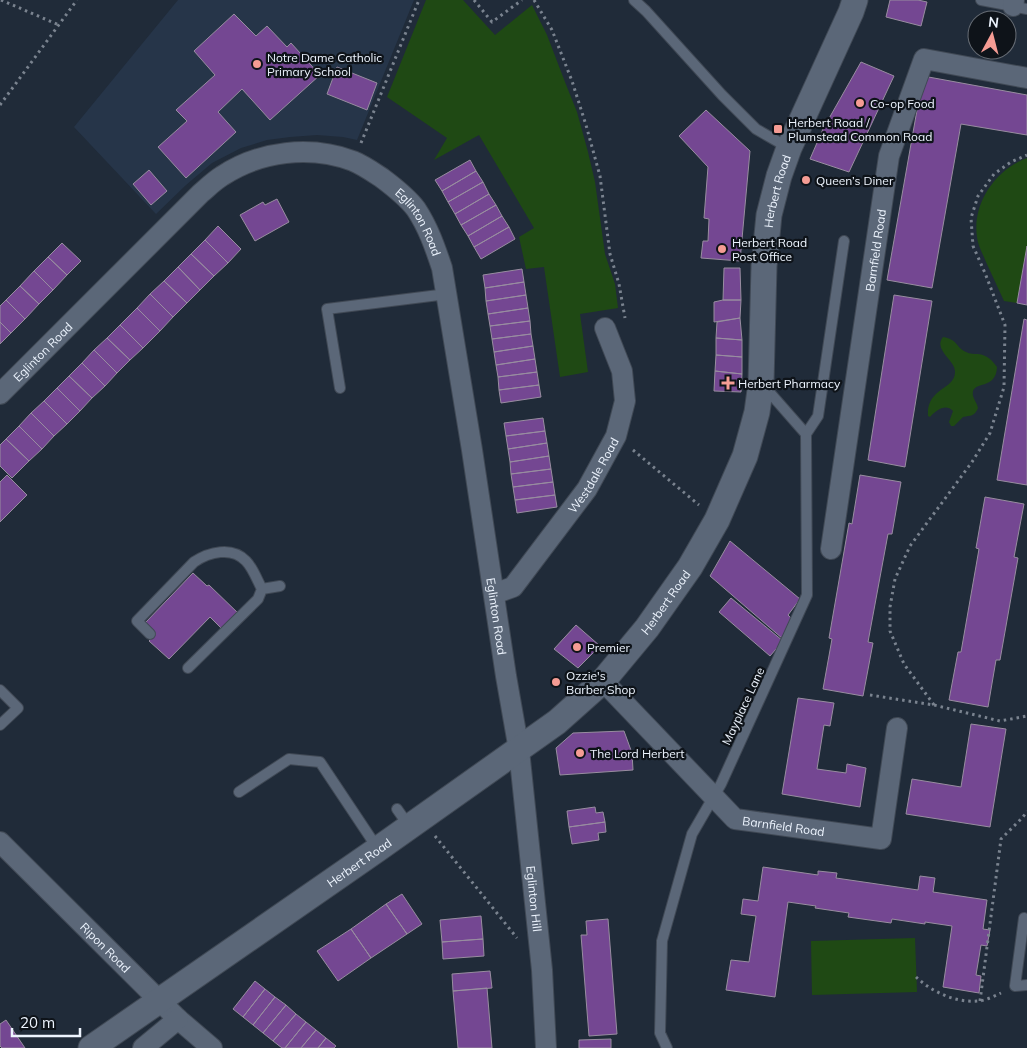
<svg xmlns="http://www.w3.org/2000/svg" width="1027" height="1048" font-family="Mulish,sans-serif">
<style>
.built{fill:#263549}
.green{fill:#1f4914}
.building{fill:#744792;stroke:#988da0}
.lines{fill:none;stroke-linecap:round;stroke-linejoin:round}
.service-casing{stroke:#404955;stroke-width:12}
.minor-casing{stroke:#404955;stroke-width:22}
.tertiary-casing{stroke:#404955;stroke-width:27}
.path{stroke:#7a838f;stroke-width:3;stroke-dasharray:2.5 4;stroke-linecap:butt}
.service{stroke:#5b6778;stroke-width:10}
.minor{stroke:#5b6778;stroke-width:20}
.tertiary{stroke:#5b6778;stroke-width:25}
.poi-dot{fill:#f59c94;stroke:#0e1319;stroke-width:2}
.labels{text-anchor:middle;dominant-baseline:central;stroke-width:4.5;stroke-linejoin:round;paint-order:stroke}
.poi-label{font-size:12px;fill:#edf4fe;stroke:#0e1319;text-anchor:start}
.street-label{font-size:12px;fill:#edf4fe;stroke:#0e1319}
</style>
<rect width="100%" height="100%" fill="#202b39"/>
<path class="built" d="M178 0H414L357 140 343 137 317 135 290 137 267 140 241 148 212 163 186 185 156 214 74 127Z"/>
<path class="green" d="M426 0H463L495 35 532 5 547 35 565 82 577 112 588 152 595 182 605 254 615 284 618 308 580 314 588 372 560 377 544 267 526 269 519 237 534 228 479 135 434 160 447 138 387 97Z
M1027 158V246L1017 303 1004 301C998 288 992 275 986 262 983 254 978 246 977 237 972 203 996 169 1027 158Z
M943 337C959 340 955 347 966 352 970 354 974 354 978 354 987 355 992 360 997 367 996 392 970 379 973 396 974 400 977 403 978 408 974 417 971 415 963 417L954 426H951L949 422 953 411C946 403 936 410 930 417L928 416C926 387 956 390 955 371 954 359 933 350 943 337Z
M915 938 917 992 812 995 811 941Z"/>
<path class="building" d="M890 0H918L927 2 921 26 886 17Z
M234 14 256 36 267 26 287 47 291 43 320 75 270 120 242 89 218 112 236 132 186 178 158 147 187 121 176 110 215 75 194 51Z
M861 62 894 76 849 172 810 159 823 129Z
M337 67 377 83 367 110 327 94Z
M923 76 1027 95V135L961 124 932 288 887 280Z
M706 110 750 151 740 261 701 258 703 241H708L709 219 704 218 708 167 679 136Z
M470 160 476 171 442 191 435 180Z
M149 170 167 191 151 205 133 184Z
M476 171 483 182 448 202 442 191Z
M483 182 489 194 455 214 448 202Z
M489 194 496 205 461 225 455 214Z
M277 199 289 222 255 241 240 215 263 202 265 205Z
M496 205 502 216 468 236 461 225Z
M502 216 509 227 474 247 468 236Z
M218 226 241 249 228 263 205 240Z
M509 227 515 239 481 259 474 247Z
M205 240 228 263 214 276 191 254Z
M62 243 81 261 67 275 48 257Z
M1027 246V305L1017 303Z
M191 254 214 276 200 290 178 267Z
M48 257 67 275 53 290 34 271Z
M178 267 200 290 187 303 164 281Z
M724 268H740L741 300H723Z
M522 269 524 282 485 288 483 275Z
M34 271 53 290 39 304 20 286Z
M164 281 187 303 173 317 150 294Z
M524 282 526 295 486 301 485 288Z
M20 286 39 304 25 319 6 300Z
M150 294 173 317 160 331 137 308Z
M526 295 528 308 488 314 486 301Z
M894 295 932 301 905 467 868 460Z
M6 300 25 319 11 333 0 322V306Z
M723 300H741L740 318 714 322V302Z
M137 308 160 331 143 348 120 325Z
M528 308 530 321 490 326 488 314Z
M740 318 742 340 716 338 717 322Z
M1024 319 1027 320V485L997 480Z
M530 321 531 334 492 339 490 326Z
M0 322 11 333 0 344Z
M120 325 143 348 130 360 107 338Z
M531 334 533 346 494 352 492 339Z
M107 338 130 360 117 373 94 350Z
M716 338 742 340V357L716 355Z
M533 346 535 359 496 365 494 352Z
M94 350 117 373 105 386 82 363Z
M716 355 742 357V374L715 371Z
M535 359 537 372 498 377 496 365Z
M82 363 105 386 92 398 69 376Z
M715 371 742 374 741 392 714 391Z
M537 372 539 385 499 390 498 377Z
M69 376 92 398 80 411 57 388Z
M539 385 541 397 501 403 499 390Z
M57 388 80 411 67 424 44 401Z
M44 401 67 424 54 436 31 413Z
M31 413 54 436 42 449 19 426Z
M543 418 545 431 506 436 504 423Z
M19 426 42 449 29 461 6 439Z
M545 431 547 443 508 449 506 436Z
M6 439 29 461 12 478 0 466V445Z
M547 443 549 456 510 462 508 449Z
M549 456 551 469 511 474 510 462Z
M551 469 553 482 513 487 511 474Z
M7 475 27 495 0 522V482Z
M860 475 901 482 892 534H888L868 642 873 643 863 696 823 689 832 639 829 638 849 523 852 524Z
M553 482 555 495 515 500 513 487Z
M555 495 557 507 517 513 515 500Z
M985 497 1024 504 1014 557 1018 558 1000 660H996L988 707 949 700 958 652H961L979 549 976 548Z
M730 541 800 599 788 615 791 618 783 639 710 576Z
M193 573 207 586 209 585 239 614 223 630 210 617 169 659 149 641 156 634 145 623Z
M731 598 783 641 770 656 719 612Z
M576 625 600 646 578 668 554 649Z
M798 698 834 703 830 726 824 725 817 769 846 773 847 764 866 768 860 807 782 794Z
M971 724 1006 729 990 827 906 814 912 779 961 787Z
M624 731 632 753 633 770 560 775 556 748 573 733Z
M595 807 596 813 603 812 605 822 569 827 567 811Z
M605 822 606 832 598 833 599 840 572 844 569 827Z
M763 867 818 875V871L837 873 836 878 918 890 920 876 935 878 933 892 987 900 983 929 990 930 987 946 981 945 976 975 981 976 979 993 943 987 952 926 925 922V924L892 919 891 923 848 917 849 913 815 908 816 906 788 902 775 997 726 990 731 960 749 962 756 916 741 914 743 899 758 901Z
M402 894 422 924 407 934 386 904Z
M386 904 407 934 371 958 351 929Z
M481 916 483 939 442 942 440 920Z
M608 919 617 1034 589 1036 581 935H587L586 921Z
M351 929 371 958 338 981 317 951Z
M483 939 484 956 443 959 442 942Z
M490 971 492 988 453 991 452 974Z
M255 981 265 989 243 1017 233 1009Z
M487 988 492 1048H458L453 991Z
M265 989 275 997 253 1025 243 1017Z
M275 997 286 1005 263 1033 253 1025Z
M286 1005 296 1014 273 1041 263 1033Z
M296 1014 306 1022 285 1048H282L273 1041Z
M6 1020 25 1048H2L0 1046V1024Z
M306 1022 316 1030 301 1048H285Z
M316 1030 326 1038 318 1048H301Z
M326 1038 336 1046 334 1048H318Z
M611 1039V1048H579V1040Z"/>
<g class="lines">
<g class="service-casing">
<path id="service" d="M634 0 646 11 722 95 756 129 789 148
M981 0 1027 9
M340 388 327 309 447 294
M806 434 818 416 844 241
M150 634 137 621 194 562C209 552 232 546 246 561 253 568 257 580 262 589
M188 668 258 599 262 589 280 586
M0 690 18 708 0 725
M239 792 289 759 320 762 378 849
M397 809 409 826
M1024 918 1015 986 1027 985
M667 1048 660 1033 662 941 692 834 721 784 807 595 806 434 763 385"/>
</g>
<g class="minor-casing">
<g id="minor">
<path d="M1013 6 1014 0"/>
<path id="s1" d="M0 394 201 193C208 187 214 181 222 176 260 151 310 145 353 161 363 165 373 172 382 178 394 187 407 197 416 209 428 227 435 247 442 268L472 450 506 676 519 750 542 970 546 1048"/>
<path id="s2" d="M831 549 889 156 924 59 1027 78"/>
<path id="s3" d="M494 594 513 587 587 489 616 436 625 401 622 371 605 328"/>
<path id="s4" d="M603 681 735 819 881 839 897 728"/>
<path id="s5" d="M0 842 178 1019 212 1048"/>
<path d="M143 1048 178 1019"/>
</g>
</g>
<g class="tertiary-casing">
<g id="tertiary">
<path id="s6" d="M91 1048 378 849 557 722 603 681 647 628 690 567 717 520 745 456 757 412 761 383 764 266 769 215 779 176 789 148 851 12 855 0"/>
</g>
</g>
<path class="path" d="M1 0 59 25
M474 0 492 22 522 0
M534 0 552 30 572 81 586 125 600 176 610 254 619 284 625 318
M0 105 77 0
M361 143 419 0
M633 450 699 505
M870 695 934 705 1000 721 1027 716
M934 705 904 664 890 631V607L895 579 910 546 972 462 990 433 1004 387 1005 325 985 273 973 246 971 218 978 196 994 174 1011 162 1027 155
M435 836 517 938
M916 977C932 992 956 1003 978 1001 985 1001 994 996 1001 993
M980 1001 1001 839 1023 817 1027 811"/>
<use href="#service" class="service"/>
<use href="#minor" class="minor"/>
<use href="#tertiary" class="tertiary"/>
</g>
<g class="poi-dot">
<circle cx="257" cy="64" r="5"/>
<circle cx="860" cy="103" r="5"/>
<rect x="773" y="124" width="10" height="10" rx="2.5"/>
<circle cx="806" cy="180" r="5"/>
<circle cx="722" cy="249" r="5"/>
<path d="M725.5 375.5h5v5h5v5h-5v5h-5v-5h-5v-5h5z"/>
<circle cx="577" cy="647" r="5"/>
<circle cx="556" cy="682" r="5"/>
<circle cx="580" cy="753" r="5"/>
</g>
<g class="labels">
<g class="poi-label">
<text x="267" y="57">Notre Dame Catholic<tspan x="267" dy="14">Primary School</tspan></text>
<text x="870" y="103">Co-op Food</text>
<text x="788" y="122">Herbert Road /<tspan x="788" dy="14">Plumstead Common Road</tspan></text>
<text x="816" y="180">Queen’s Diner</text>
<text x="732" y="242">Herbert Road<tspan x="732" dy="14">Post Office</tspan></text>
<text x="738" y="383">Herbert Pharmacy</text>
<text x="587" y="647">Premier</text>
<text x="566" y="675">Ozzie's<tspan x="566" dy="14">Barber Shop</tspan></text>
<text x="590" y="753">The Lord Herbert</text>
</g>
<g class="street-label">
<text stroke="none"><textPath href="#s6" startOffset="1166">Herbert Road</textPath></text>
<text stroke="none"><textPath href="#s1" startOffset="540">Eglinton Road</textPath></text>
<text stroke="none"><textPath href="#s2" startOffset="302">Barnfield Road</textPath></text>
<text stroke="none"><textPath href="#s1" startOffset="60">Eglinton Road</textPath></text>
<text stroke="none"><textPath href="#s3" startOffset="158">Westdale Road</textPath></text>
<text stroke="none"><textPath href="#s6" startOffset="731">Herbert Road</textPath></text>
<text stroke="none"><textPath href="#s1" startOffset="945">Eglinton Road</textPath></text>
<text transform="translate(743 706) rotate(-65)">Mayplace Lane</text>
<text stroke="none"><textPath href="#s4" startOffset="240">Barnfield Road</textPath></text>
<text stroke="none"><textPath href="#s6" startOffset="326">Herbert Road</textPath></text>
<text stroke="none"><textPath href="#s1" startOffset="1230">Eglinton Hill</textPath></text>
<text stroke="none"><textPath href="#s5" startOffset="149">Ripon Road</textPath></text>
</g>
</g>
<g transform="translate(992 35) rotate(7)"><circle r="24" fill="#0e1319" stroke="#676d75"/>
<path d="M0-4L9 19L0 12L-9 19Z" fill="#f59c94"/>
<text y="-8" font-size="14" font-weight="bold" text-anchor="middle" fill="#edf4fe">N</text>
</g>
<path d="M12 1028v8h68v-8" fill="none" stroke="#edf4fe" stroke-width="2.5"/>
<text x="20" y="1028" font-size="15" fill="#edf4fe" stroke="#0e1319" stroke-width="4" paint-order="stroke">20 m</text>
</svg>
